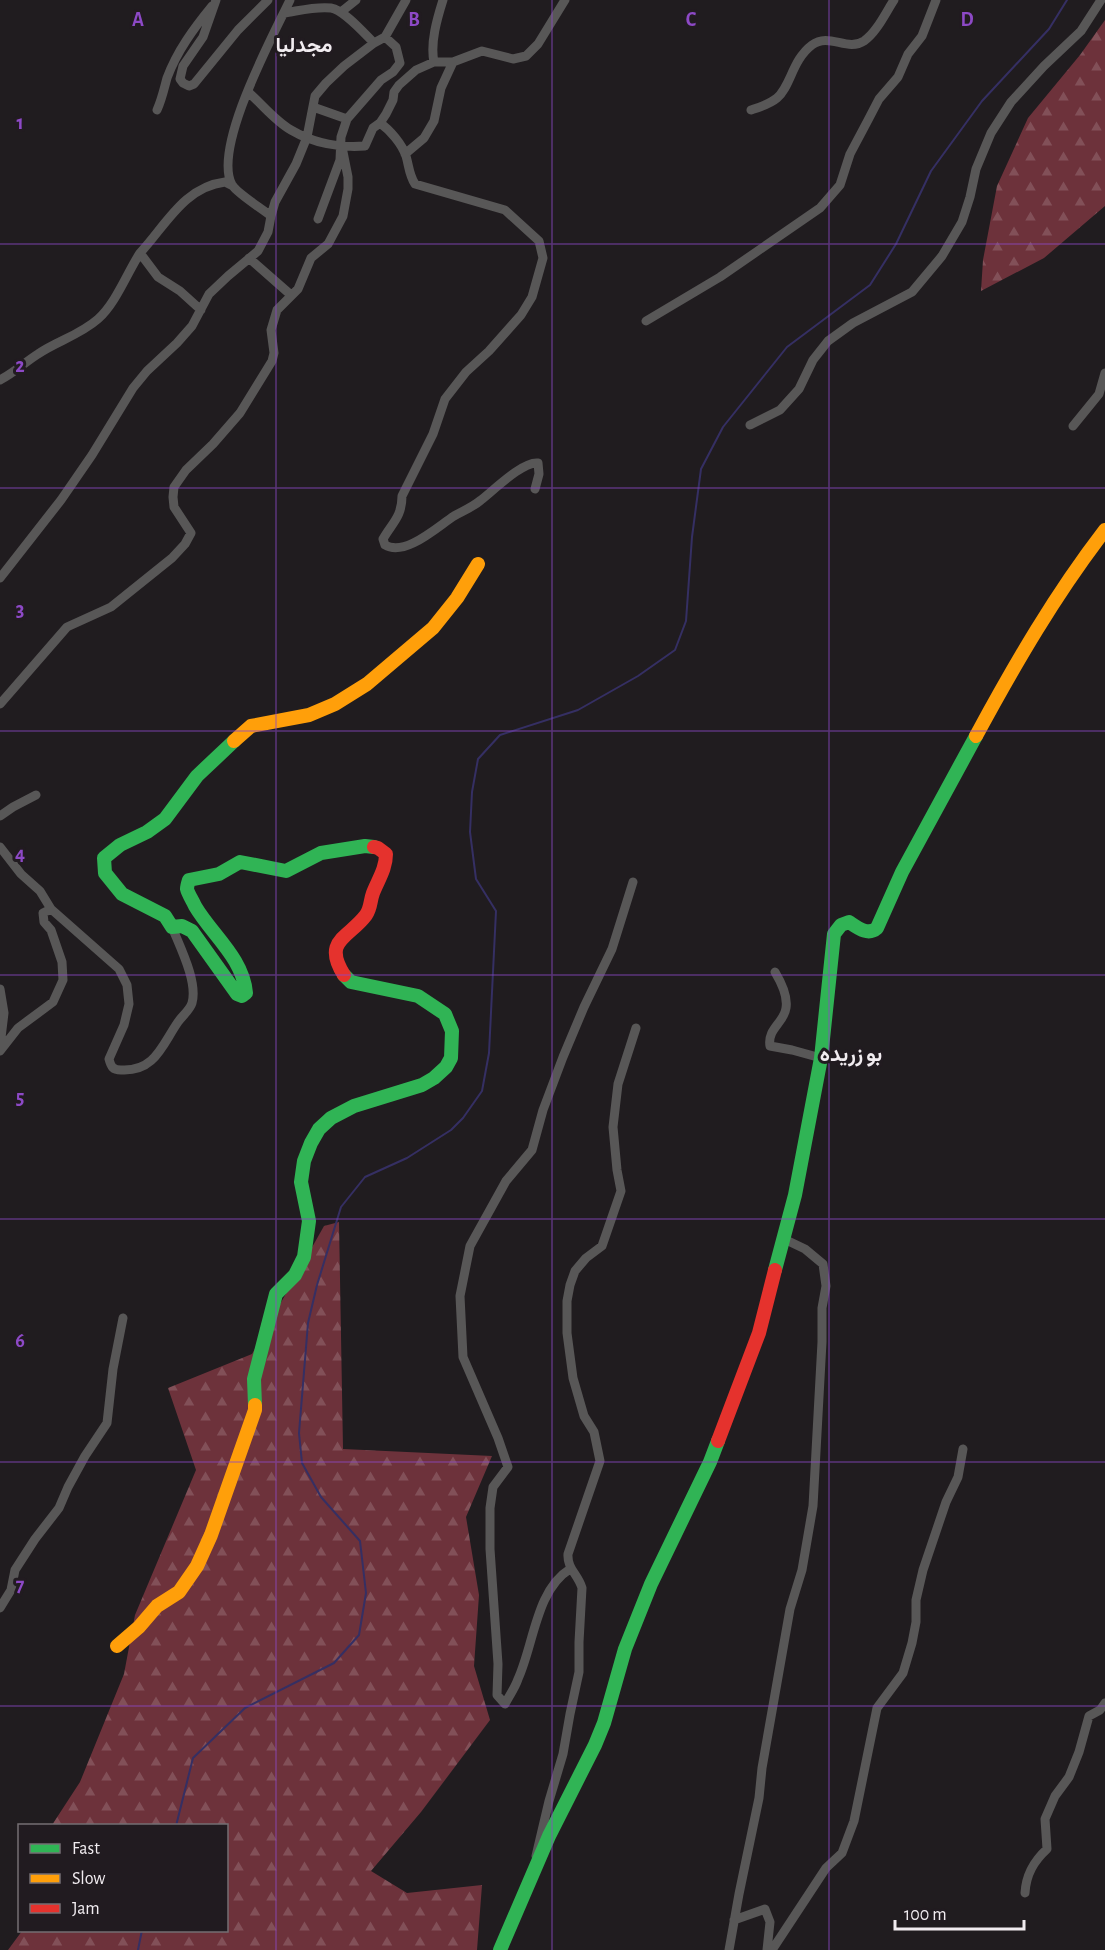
<svg xmlns="http://www.w3.org/2000/svg" width="1105" height="1950" font-family="'Alegreya Sans',Vazirmatn,sans-serif">
<style>
.forest{fill:url(#forest-firs)}
.lines{fill:none;stroke-linecap:round;stroke-linejoin:round}
.stream{stroke:#352f63;stroke-width:2}
.street{stroke:#585757;stroke-width:9}
.fast{stroke:#30b455;stroke-width:14}
.slow{stroke:#ff9f0a;stroke-width:14}
.jam{stroke:#e5322d;stroke-width:14}
.grid{fill:none;stroke:#8d49c6;stroke-width:1.5;stroke-opacity:0.55}
.labels{text-anchor:middle;dominant-baseline:central;stroke-width:6;stroke-linejoin:round;paint-order:stroke}
.quarter-label{font-size:21px;font-weight:bold;fill:#f1ecf0;stroke:#211b20}
.grid-label{font-size:20px;text-anchor:middle;font-weight:bold;fill:#8d49c6;stroke:#211b20;stroke-width:6;stroke-linejoin:round;paint-order:stroke}
</style>
<defs>
<pattern id="forest-firs" width="22" height="20" patternUnits="userSpaceOnUse" patternTransform="scale(1.5)"><rect width="22" height="20" fill="#6d323b"/><path d="M5 1l3.5 6h-7zM16 11l3.5 6h-7z" fill="#825058"/></pattern>
</defs>
<rect width="100%" height="100%" fill="#201c1f"/>
<path class="forest" d="M1105 20V206L1044 258 981 291 983 260 997 186 1028 118 1080 55Z
M339 1222 343 1449 492 1456 466 1517 479 1595 474 1666 490 1720 421 1812 371 1871 407 1893 482 1885 477 1950H8L22 1931 226 1930V1826L52 1825 80 1782 124 1674 135 1615 196 1470 168 1388 252 1354 324 1226Z"/>
<g class="lines">
<path class="stream" d="M176 1826 193 1758 245 1708 334 1663 359 1635 366 1593 360 1541 321 1497 302 1463 299 1433 308 1323 317 1285 341 1207 365 1177 407 1158 451 1130 463 1118 482 1091 489 1053 496 911 476 879 470 832 472 792 478 759 500 735 578 710 638 676 675 650 686 621 692 537 701 469 723 427 787 347 870 285 896 244 931 171 982 101 1049 29 1067 0
M138 1950 142 1930"/>
<path class="street" d="M216 0 203 37 183 66 180 79 183 83 189 86 194 84 238 30 268 0
M341 12 356 0
M284 13C298 11 316 6 331 8 344 10 364 33 374 43
M434 62C430 43 437 19 443 0
M248 92C262 104 275 121 291 130 313 143 340 148 365 146L373 128 380 123 386 114 393 100 394 92 399 85 416 70 434 62H453L482 51 513 59 526 56 538 44 565 0
M313 107 347 119
M157 110C162 99 164 89 167 78 177 51 194 28 212 6
M751 110C760 107 770 104 777 98 791 86 792 60 812 45 829 32 847 52 864 41 877 32 886 12 894 0
M380 123C390 130 402 144 406 156 409 166 409 175 415 184L505 210 539 241 543 258 532 297 521 315 489 351 466 372 445 399 433 434 402 496C402 517 392 523 383 539L385 545C405 557 437 527 454 516 463 511 473 507 481 500 494 490 523 461 538 463L539 474 535 489
M405 154 424 138 434 121 441 88 453 62
M271 216 275 202 296 164 307 137 315 96 326 83 344 66 374 43 385 37 406 0
M318 219 340 160 341 137 347 119 381 80 393 72 400 63 396 47 385 37
M249 258 291 295
M201 310 180 291 158 277 140 253C166 225 184 187 225 182L233 186
M646 321 720 277 820 208 840 185 850 154 867 122 879 99 898 77 908 54 922 36 936 0
M0 380C15 372 24 363 38 354 57 341 80 335 98 319 116 303 127 273 140 253
M750 425 780 410 799 389 813 360 828 341 853 323 912 292 942 256 962 222 970 197 976 169 991 133 1011 102 1044 66 1081 31 1101 0
M1073 426 1099 394 1105 373
M0 578 61 500 92 455 133 388 147 371 177 343 192 326 209 294 228 276 258 251 268 232 271 216C261 208 238 194 232 185 212 148 273 36 290 0
M0 704 67 627 111 607 172 558 185 544 191 533 174 507 173 497 174 487 186 470 213 444 240 413 272 361 274 353 271 330 277 310 298 289 311 258 328 244 343 216 348 189V177L342 147
M0 816 13 807 36 795
M0 847 21 874 40 891 51 909
M775 972C781 982 788 996 786 1008 784 1023 767 1029 770 1046L792 1050 821 1058
M0 989 4 1013 0 1046
M0 1051 18 1028 53 1002 63 980 62 962 51 930 44 922 43 913 51 909 119 969 127 985 129 1004 124 1025 109 1059C111 1067 113 1070 121 1070 155 1072 162 1045 178 1022 182 1016 190 1010 192 1003 198 982 180 947 172 927
M570 1569C536 1590 534 1644 518 1679 515 1688 509 1696 505 1704L497 1695 498 1664 490 1549V1508L493 1487 508 1467 498 1438 463 1357 460 1296 470 1246 506 1181 532 1150 543 1110 563 1057 584 1007 612 949 633 882
M0 1608 11 1590 15 1570 35 1539 59 1508 68 1487 85 1456 107 1423 113 1369 123 1318
M536 1856 549 1801 563 1754 570 1714 579 1672V1642L582 1588C578 1574 567 1569 568 1554L600 1461 594 1432 584 1416 573 1378 567 1333V1301L570 1285 575 1271 586 1258 602 1246 621 1191 617 1170 613 1127 618 1084 636 1028
M1025 1893C1026 1874 1034 1861 1047 1849L1045 1819 1055 1796 1069 1777 1079 1752 1089 1716 1100 1710 1105 1703
M734 1920 765 1909 770 1922 767 1950
M729 1950 739 1894 759 1798 762 1768 790 1609 802 1570 813 1506 822 1342V1308L826 1286 823 1264 805 1249 784 1239
M772 1950 826 1868 842 1853 854 1821 877 1708 903 1673 912 1643 916 1622V1600L923 1570 946 1502 958 1477 963 1449"/>
<path class="fast" d="M234 741 197 776 165 819 147 832 120 845 104 858 105 873 122 894 165 916 172 927 182 926 192 931 237 994 242 996 246 993C243 958 212 935 195 906 193 901 188 894 187 889 187 886 188 883 189 880L219 874 240 862 286 871 321 853 365 846 374 847
M775 1270 795 1195 821 1058 834 934 841 925 849 922C858 928 868 936 877 928L902 872 976 736
M255 1405 254 1379 276 1294 295 1275 304 1257 309 1221 301 1182 304 1161 311 1143 319 1129 331 1118 354 1106 422 1085 434 1078 446 1067 451 1058 452 1031 445 1014 418 996 351 982 344 975
M500 1950 549 1836 595 1745 604 1723 625 1649 651 1584 710 1462 718 1441"/>
<path class="slow" d="M976 736C1015 664 1055 595 1105 530
M234 741 251 726 309 715 335 704 367 684 433 628 457 598 478 564
M117 1646 139 1627 157 1606 179 1592 197 1566 211 1535 255 1410V1405"/>
<path class="jam" d="M344 975C322 940 349 938 366 915 371 908 370 901 373 893 378 880 386 869 386 854L378 848 374 847
M718 1441 759 1333 775 1270"/>
</g>
<path class="grid" d="M276 0V1950M552 0V1950M829 0V1950M0 244H1105M0 488H1105M0 731H1105M0 975H1105M0 1219H1105M0 1462H1105M0 1706H1105"/>
<g class="labels">
<g class="quarter-label">
<text x="304" y="45">مجدليا</text>
<text x="851" y="1054">بو زريده</text>
</g>
</g>
<g class="grid-label">
<text x="138" y="26">A</text>
<text x="414" y="26">B</text>
<text x="691" y="26">C</text>
<text x="967" y="26">D</text>
<text x="20" y="129">1</text>
<text x="20" y="372">2</text>
<text x="20" y="616">3</text>
<text x="20" y="860">4</text>
<text x="20" y="1104">5</text>
<text x="20" y="1347">6</text>
<text x="20" y="1591">7</text>
</g>
<rect x="18" y="1824" width="210" height="108" fill="#211b20" stroke="#746f73" stroke-width="1.5"/>
<rect x="30" y="1844" width="30" height="9" fill="#30b455" stroke="#746f73" stroke-width="1.5"/>
<text x="72" y="1854" font-size="18" fill="#f1ecf0">Fast</text>
<rect x="30" y="1874" width="30" height="9" fill="#ff9f0a" stroke="#746f73" stroke-width="1.5"/>
<text x="72" y="1884" font-size="18" fill="#f1ecf0">Slow</text>
<rect x="30" y="1904" width="30" height="9" fill="#e5322d" stroke="#746f73" stroke-width="1.5"/>
<text x="72" y="1914" font-size="18" fill="#f1ecf0">Jam</text>
<path d="M895 1920v9h129v-9" fill="none" stroke="#f1ecf0" stroke-width="3"/>
<text x="904" y="1920" font-size="18" fill="#f1ecf0" stroke="#211b20" stroke-width="4.5" paint-order="stroke">100 m</text>
</svg>
